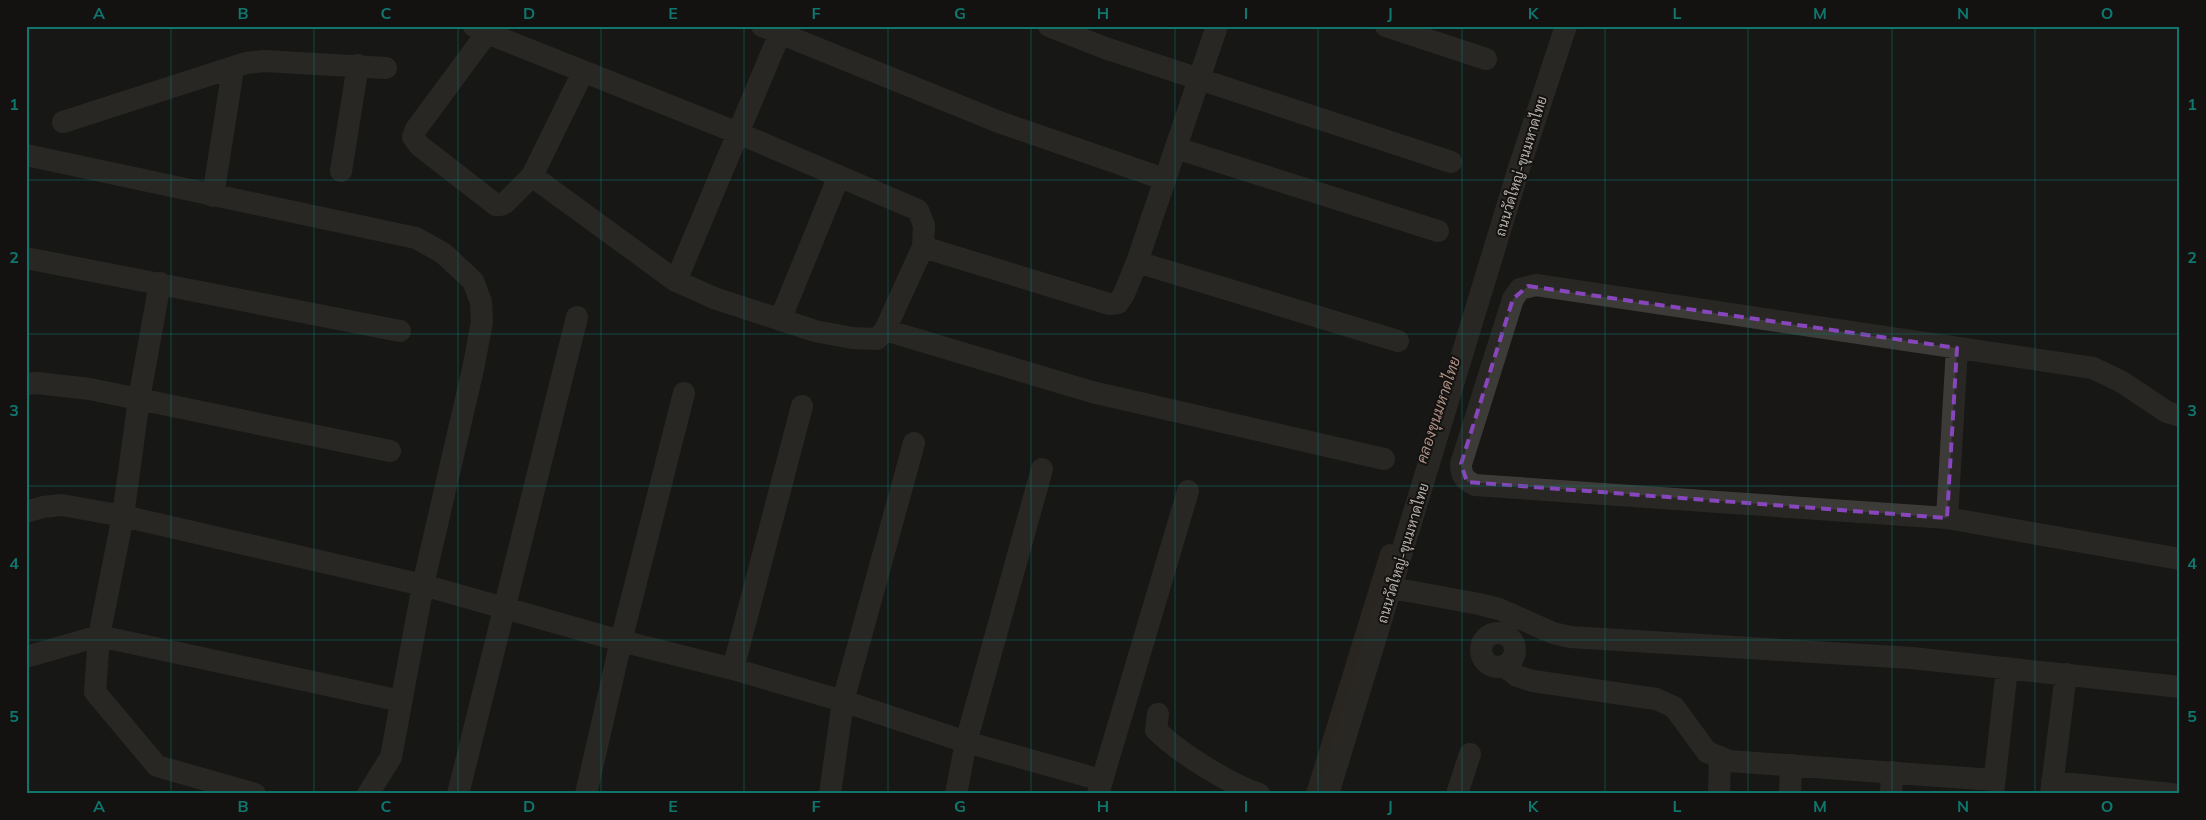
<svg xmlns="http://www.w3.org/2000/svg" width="2206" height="820" font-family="Mulish,Sarabun,sans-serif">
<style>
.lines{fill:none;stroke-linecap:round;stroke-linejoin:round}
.canal{stroke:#3f3530;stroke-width:20}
.minor{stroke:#3c3b37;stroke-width:22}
.marked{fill:none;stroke:#8746bb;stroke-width:4;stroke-dasharray:10 6;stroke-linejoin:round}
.grid{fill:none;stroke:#0f766e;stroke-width:1;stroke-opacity:0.55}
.labels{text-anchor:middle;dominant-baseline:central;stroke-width:4;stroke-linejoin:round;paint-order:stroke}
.street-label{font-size:14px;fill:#b6b0a9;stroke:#131211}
.water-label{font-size:15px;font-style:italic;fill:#ae9084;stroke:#131211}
.neatline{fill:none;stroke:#0f766e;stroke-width:2}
.grid-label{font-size:16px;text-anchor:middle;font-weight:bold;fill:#0f766e}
</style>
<rect width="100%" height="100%" fill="#181716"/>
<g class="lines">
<path class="canal" d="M1316 794 1390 554"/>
<path class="minor" d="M474 26 487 33 738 133 918 210 924 225 923 247 885 330 877 339 852 338 815 331 714 298 676 281 532 176
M762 26 999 122 1164 179
M1049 26 1105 48 1451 162
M1386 26 1486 59
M487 33 416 129 413 137 420 146 496 205H501L505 203 532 176 583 72
M63 122 246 63 264 61 386 68
M1176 148 1438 231
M26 155 416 238 443 253 473 281 481 302 482 322 473 369 423 585 391 757 368 794
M341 171 358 65
M213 196 233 69
M923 247 1109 304 1118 303 1124 294 1137 262 1217 26
M26 258 400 331
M1137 262 1398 341
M676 281 783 26
M160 283 139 399 123 516 99 636 95 692 157 766 255 794
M780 320 839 176
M885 330 1092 392 1384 459
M26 384 37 383 90 389 390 451
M2180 416 2167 412 2122 382 2093 368 1536 285 1520 289 1513 299 1461 464C1461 475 1464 480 1475 485L1947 518 2180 559
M26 512 43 507 62 505 123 516 423 585 621 641 733 669 843 701 966 742 1101 780
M1947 518 1957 348
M1392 588 1479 604 1499 609 1553 633 1570 637 1912 658 2180 687
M1481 650a17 17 0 1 1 34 0a17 17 0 1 1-34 0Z
M26 657 99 636 401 701
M1504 666 1517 676 1533 681 1656 699 1674 707 1707 752 1729 761 1994 780
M733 669 802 406
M1158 714 1156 730C1178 752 1229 784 1259 794
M2052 782 2172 794
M458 794 577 317
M586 794 621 641 684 393
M830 794 843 701 914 443
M956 794 966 742 1042 469
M1098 794 1188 491
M1328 794 1519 168 1566 26
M1457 794 1470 754
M1719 794 1720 757
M1790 794 1791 765
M1891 794 1892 772
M1993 794 2007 668
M2051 794 2066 674"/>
</g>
<path d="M0 0H2206V820H0ZM1528 286 1957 348 1947 518 1467 482 1461 464 1513 299Z" fill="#181716" fill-opacity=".55" fill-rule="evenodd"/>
<path class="marked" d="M1528 286 1957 348 1947 518 1467 482 1461 464 1513 299Z"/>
<path class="grid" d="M171 26V794M314 26V794M458 26V794M601 26V794M744 26V794M888 26V794M1031 26V794M1175 26V794M1318 26V794M1462 26V794M1605 26V794M1748 26V794M1892 26V794M2035 26V794M26 180H2180M26 334H2180M26 486H2180M26 640H2180"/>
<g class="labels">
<g class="street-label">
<text transform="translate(1521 166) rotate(-73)">ถนนวัดใหญ่-ขุนมหาดไทย</text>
<text transform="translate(1403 553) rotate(-73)">ถนนวัดใหญ่-ขุนมหาดไทย</text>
</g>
<g class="water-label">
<text transform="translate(1438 410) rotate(-72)">คลองขุนมหาดไทย</text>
</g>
</g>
<rect width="2206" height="820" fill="none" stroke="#131211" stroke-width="55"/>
<rect x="28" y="28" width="2150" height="764" class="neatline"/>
<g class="grid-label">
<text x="99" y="19">A</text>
<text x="243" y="19">B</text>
<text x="386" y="19">C</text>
<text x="529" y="19">D</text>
<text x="673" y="19">E</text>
<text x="816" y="19">F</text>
<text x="960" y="19">G</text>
<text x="1103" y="19">H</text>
<text x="1246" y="19">I</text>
<text x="1390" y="19">J</text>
<text x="1533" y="19">K</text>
<text x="1677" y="19">L</text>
<text x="1820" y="19">M</text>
<text x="1963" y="19">N</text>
<text x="2107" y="19">O</text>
<text x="14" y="110">1</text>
<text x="2192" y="110">1</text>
<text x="14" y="263">2</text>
<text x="2192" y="263">2</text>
<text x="14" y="416">3</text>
<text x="2192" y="416">3</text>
<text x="14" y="569">4</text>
<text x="2192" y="569">4</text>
<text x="14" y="722">5</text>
<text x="2192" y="722">5</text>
<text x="99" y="812">A</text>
<text x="243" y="812">B</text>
<text x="386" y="812">C</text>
<text x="529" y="812">D</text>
<text x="673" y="812">E</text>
<text x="816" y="812">F</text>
<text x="960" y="812">G</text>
<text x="1103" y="812">H</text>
<text x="1246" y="812">I</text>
<text x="1390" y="812">J</text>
<text x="1533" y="812">K</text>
<text x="1677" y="812">L</text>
<text x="1820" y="812">M</text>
<text x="1963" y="812">N</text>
<text x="2107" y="812">O</text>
</g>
</svg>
